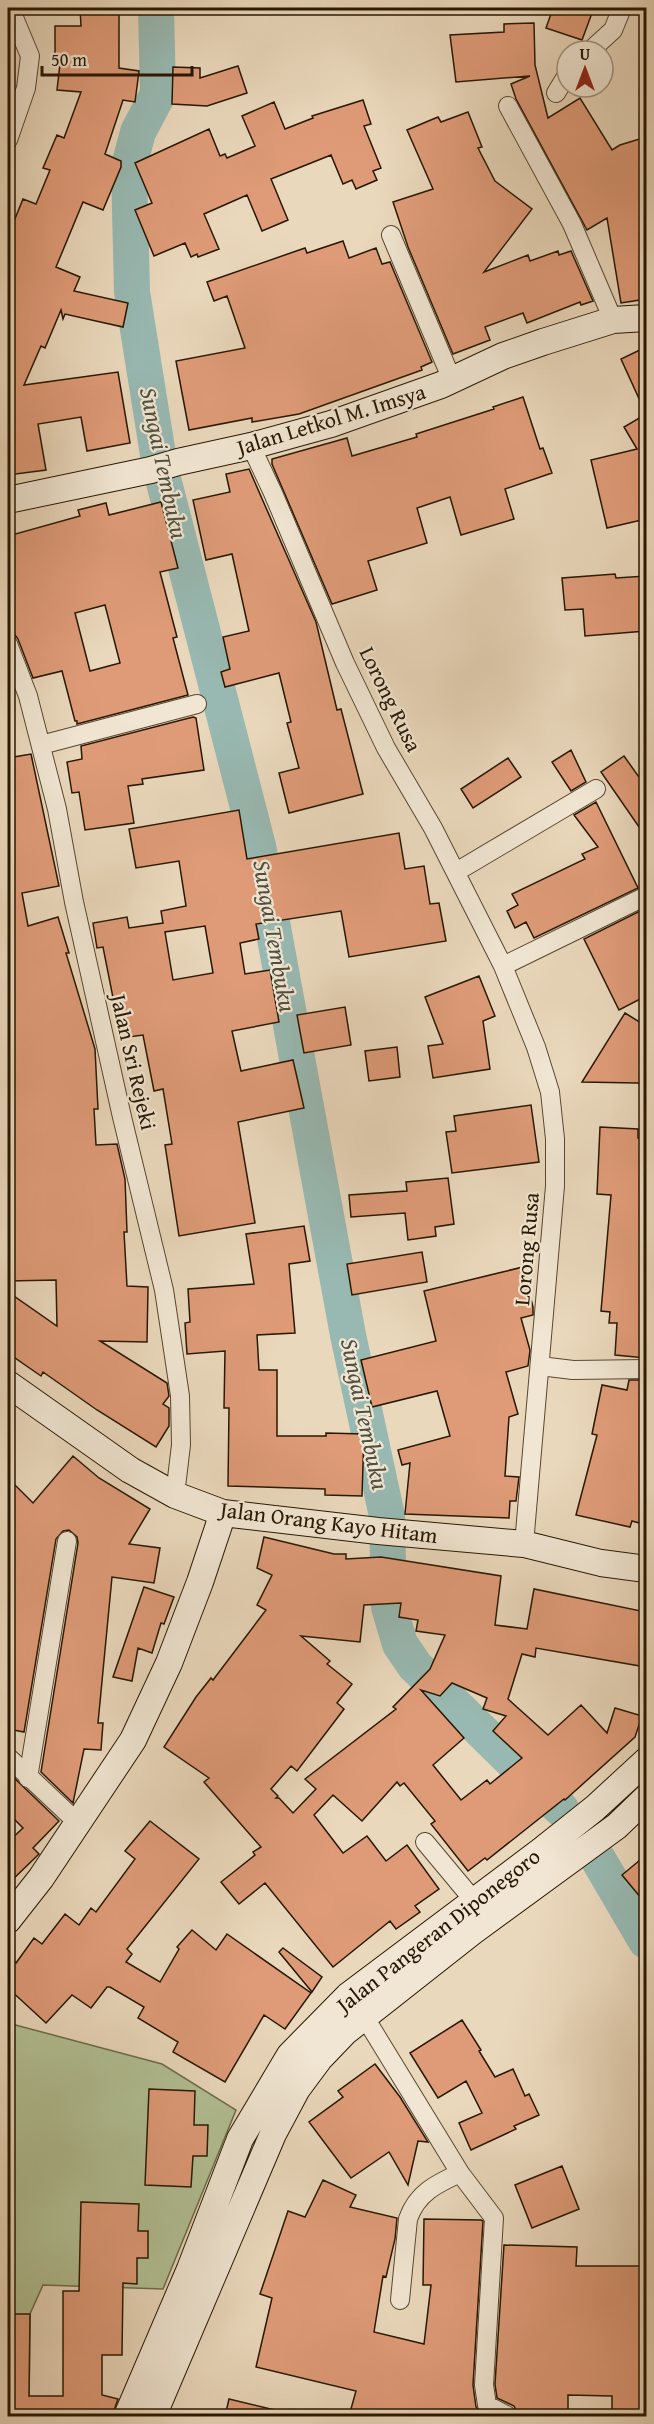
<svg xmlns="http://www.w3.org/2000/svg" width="654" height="2424" font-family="'Gentium Book Plus',serif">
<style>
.green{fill:#b1c094;stroke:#6c6c4a;stroke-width:1.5}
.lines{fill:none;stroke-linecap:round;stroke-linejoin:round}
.river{stroke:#98b9b2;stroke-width:36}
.building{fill:#df9b78;stroke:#271701;stroke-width:1.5;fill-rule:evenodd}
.street-casing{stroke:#584730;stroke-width:20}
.secondary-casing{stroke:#271701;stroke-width:28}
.street{stroke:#f1e6d3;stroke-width:18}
.secondary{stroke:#f1e6d3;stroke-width:26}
.labels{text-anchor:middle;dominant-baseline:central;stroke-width:4.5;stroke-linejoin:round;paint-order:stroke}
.street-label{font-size:22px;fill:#271701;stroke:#f1e6d3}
.water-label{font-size:24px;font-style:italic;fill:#4f503f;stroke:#f1e6d3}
</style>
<rect width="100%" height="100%" fill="#ead8bc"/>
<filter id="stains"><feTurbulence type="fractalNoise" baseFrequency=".00333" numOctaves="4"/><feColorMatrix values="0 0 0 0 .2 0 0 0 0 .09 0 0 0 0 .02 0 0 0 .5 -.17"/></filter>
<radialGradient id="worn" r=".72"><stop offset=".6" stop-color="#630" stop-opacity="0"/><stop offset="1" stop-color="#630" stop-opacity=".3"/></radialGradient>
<path class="green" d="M8 2023 162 2064 236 2110 163 2289 43 2285 30 2314 29 2416H8Z"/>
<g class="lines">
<path class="river" d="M156 8 158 94 138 132 129 166 132 292 160 467 258 846 348 1335 387 1516 389 1607 400 1644 415 1666 561 1809
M598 1859 646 1941"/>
</g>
<path class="building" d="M80 8H119V68L139 71 135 102 123 100 105 154 121 161V167L103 210 83 202 56 267 80 277 74 291 128 303 123 327 65 314 63 319 61 310 45 348 41 346 24 385 118 372 130 443 87 451 81 417 38 424 46 470 8 475V236L23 199 36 204 50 170 43 168 57 135 64 138 81 92 57 90 61 55H55V26H81Z
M553 8H575L592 13 582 40 546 28Z
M534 23 535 65 548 118 580 98 612 150 620 145 646 137V299L621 303 607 218 587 230 516 99 511 84 530 76 456 82 450 35 504 32V24Z
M238 66 247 93 207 106 172 104 173 67 200 68V78Z
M363 100 371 124 364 126 381 168 373 171 377 180 356 189 352 180 343 184 331 155 271 179 288 220 262 231 247 195 204 214 219 249 198 257 197 254 191 257 185 243 154 256 135 210 152 203 135 163 209 129 220 156 225 154 227 158 255 146 242 116 274 102 285 129 313 118 312 116Z
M468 112 482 147 478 148 495 181 532 209 484 272 528 255 530 261 558 251 559 255 571 251 593 301 581 305 580 302 527 323 523 313 485 327 490 340 453 354 408 247 393 202 433 189 407 130 438 117 441 122Z
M343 241 349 258 376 248 382 264 390 262 432 362 421 367 422 370 299 414 252 422V418L189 430 176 361 245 348 227 296 214 301 207 282 305 248 307 253Z
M646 347V414L621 359Z
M523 397 540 449 543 448 552 473 505 489 514 519 461 535 450 497 417 508 427 543 368 561 377 590 332 604 272 464V459L347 438 352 456 417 437 416 434 494 409 493 407Z
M646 414V519L607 528 591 460 637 449 624 427Z
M249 469 316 622 337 710 341 709 363 794 289 813 279 773 299 768 287 723 291 722 279 673 225 687 221 672 230 669 223 637 249 631 232 554 206 560 193 500 230 492 226 474Z
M161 502 178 568 160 572 177 637 173 638 188 695 77 724V721H75L62 671 33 678 18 639 15 635 8 633V536L80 516 78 510 106 503 109 515ZM105 605 120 663 90 671 75 613Z
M615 574 616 578 646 576V631L585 636 583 609 565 610 562 578Z
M193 717 196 718 204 770 142 779 143 784 128 786 134 823 85 830 79 792 72 793 67 762 82 759 81 746Z
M571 750 586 782 571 791 552 762Z
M31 754 59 886 22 893 28 926 58 917 69 953H66L95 1049 98 1109H94L96 1145 117 1144 125 1179 127 1232H124L127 1286 148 1287 147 1342 100 1341 167 1383 169 1396 163 1404 169 1408V1426L156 1447 97 1410 43 1372 41 1376 8 1353V1292L57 1326 56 1280 8 1281V1199H12L10 1130H8V758Z
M624 756 646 787V837L601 772Z
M508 758 521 777 473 808 461 789Z
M596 802 638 888 534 938 526 922 515 928 507 911 518 905 512 894 585 859 582 854 598 847 574 815Z
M239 810 247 859 399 833 405 869 424 866 430 904 439 903 446 941 349 957 341 911 256 924 259 939 240 943 245 974 270 970 279 1022 232 1031 241 1071 293 1060 304 1108 238 1122 255 1223 179 1236 165 1145 172 1144 163 1089 154 1091 143 1035 121 1038 103 947 97 948 93 923 127 917 129 928 163 923 161 911 186 906 179 861 136 868 129 829ZM205 926 213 973 173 980 165 932Z
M646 908V996L619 1010 584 939Z
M479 976 495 1016 483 1021 490 1069 433 1078 428 1046 443 1044 425 997Z
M345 1007 351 1045 304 1053 297 1015Z
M625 1013 646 1026V1090L638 1083 582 1082Z
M397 1047 400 1077 369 1081 365 1051Z
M531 1105 539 1162 452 1173 446 1132 456 1131 454 1116Z
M600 1127 638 1129V1138H646V1258H645L642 1290H646V1358L615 1355 617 1323H609L610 1312 601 1311 611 1195 597 1194Z
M448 1178 454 1224 435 1227 436 1236 408 1240 405 1213 351 1217 349 1195 407 1191 406 1182Z
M304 1226 310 1261 289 1264 295 1333 257 1335 259 1370H277V1436H326V1433L364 1434 362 1496 325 1495V1489L228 1486 229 1408H224L225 1351 187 1354 185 1323 190 1322 188 1289 254 1284 246 1234Z
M422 1252 427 1282 352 1295 347 1264Z
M523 1267 533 1307V1315L521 1318 530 1350 528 1366 506 1372 518 1414 509 1417 505 1476 519 1477 516 1501H510L509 1518 405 1514 410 1463 402 1465 398 1450 450 1436 437 1391 372 1407 361 1360 436 1341 424 1291Z
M629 1380H646V1525L632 1521 630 1527 576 1515 597 1435 592 1434 602 1385 627 1390Z
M73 1456 99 1478 150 1509 129 1544 160 1548 154 1583 112 1577 98 1723H103L101 1750 84 1749 73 1803 41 1772 78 1543 77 1537 69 1530 63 1531 56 1539 24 1732 8 1729V1478L33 1503Z
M264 1537 334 1554H346V1559L381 1557 501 1576 495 1625 527 1629 534 1589 646 1612V1667L536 1648 535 1657 522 1654 508 1699 548 1735 581 1705 607 1733 615 1708 642 1716 635 1737 565 1800 564 1799 487 1860 485 1858 468 1871 431 1824 435 1821 404 1783 400 1786 397 1782 362 1821 333 1795 314 1815 343 1853 367 1836 386 1861 407 1845 439 1889 415 1906 420 1912 396 1929 390 1921 333 1967 265 1883 239 1904 221 1882 255 1855 253 1852 261 1847 204 1782 209 1778 164 1747 196 1697 211 1678 213 1680 266 1610 257 1605 272 1575 257 1568ZM401 1603 399 1617 418 1620 416 1631 445 1635 430 1669 393 1707 396 1709 305 1779 316 1789 293 1813 279 1798H276L278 1796 271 1789 291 1766 297 1771 344 1709 337 1703 352 1684 327 1664 330 1661 301 1636 360 1642 364 1605ZM452 1683 487 1698 483 1709 506 1716 493 1731 522 1758 490 1784 487 1780 461 1800 433 1765 464 1738 421 1690 440 1696Z
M144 1587 174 1597 164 1624 161 1623 152 1653 138 1648 132 1681 113 1677Z
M8 1772 59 1821 33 1848 39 1854 8 1884V1842L23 1828 8 1813Z
M150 1821 199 1859 127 1949 132 1954 126 1962 160 1982 179 1949 177 1947 192 1930 216 1950 227 1934 311 1993 285 2029 264 2015 225 2082 173 2052 178 2042 138 2018 144 2007 110 1987H107L91 2008 72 1995 46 2023 8 1988V1955L16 1963 34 1938 42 1944 65 1914 79 1925 91 1908 96 1912 135 1859 125 1851Z
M646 1855V1904L622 1875Z
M283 1948 322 1977 312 1992 279 1952Z
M462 2020 481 2050 479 2051 495 2077 513 2069 525 2096 529 2094 539 2115 514 2126 516 2129 471 2150 459 2123 482 2113 466 2081 438 2098 410 2053Z
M375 2064 400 2097 428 2142 418 2141 408 2185 389 2152 351 2178 309 2122 343 2097 338 2091Z
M149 2089 195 2091 194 2125H208L207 2156H193L191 2187 145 2185Z
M562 2166 579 2209 532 2228 515 2185Z
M323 2180 356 2195 350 2207 397 2218 395 2239 386 2277 383 2276 374 2332 424 2344 431 2285H423L424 2219 481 2220 483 2221 473 2385 476 2407 485 2416H349L356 2391 256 2367 272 2298 260 2294 288 2211 305 2217Z
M81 2202 139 2204 138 2231H148V2258H137V2284L123 2283 122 2355H102V2395L118 2399 112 2416H8V2314H30L29 2396H63V2291H79Z
M504 2245 577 2247 576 2266H641V2290H646V2416H612V2396L568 2395V2416H519L514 2406 497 2398 495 2384Z
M229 2399 275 2410V2416H225Z"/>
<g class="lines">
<g class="street-casing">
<path id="street" d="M590 51 613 30 622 8
M556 93 567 75
M508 106 572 224 613 320
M8 140 26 88 30 56 10 8
M391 235 452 380
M251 446 273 493 345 663 386 748 433 828 503 966 536 1047 550 1092 555 1139V1186L524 1544
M8 644 28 696 57 809 74 902 122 1117 164 1290 180 1396 181 1445 175 1495
M41 745 197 704
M456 872 596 789
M503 966 646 896
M540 1366 573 1370 646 1369
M8 1757 78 1823
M28 1778 67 1541
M425 1842 475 1902
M364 2016 460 2173 494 2218 484 2385 487 2405 508 2416
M400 2300 408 2219C417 2193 436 2184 460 2173"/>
</g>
<g class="secondary-casing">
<path id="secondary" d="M8 500 151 470 178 462 251 446 331 424 441 385 503 356 543 342 613 320 646 318
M8 1384 130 1470 175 1495 223 1513 378 1531 524 1544 601 1563 646 1569
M8 1920 41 1878 133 1740 169 1663 200 1582 223 1513
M127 2416 190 2269 240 2139 290 2055 348 1996 541 1851 595 1808 646 1761
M153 2416 273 2134 297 2089 320 2058 345 2032 472 1932 617 1826 646 1798"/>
</g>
<use href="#street" class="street"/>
<use href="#secondary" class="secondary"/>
</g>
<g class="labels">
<g class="street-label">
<text transform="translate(331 419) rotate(-17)">Jalan Letkol M. Imsya</text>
<text transform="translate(391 699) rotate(64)">Lorong Rusa</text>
<text transform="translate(134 1062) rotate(77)">Jalan Sri Rejeki</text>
<text transform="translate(526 1249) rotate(-85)">Lorong Rusa</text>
<text transform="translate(329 1522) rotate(7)">Jalan Orang Kayo Hitam</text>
<text transform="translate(438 1930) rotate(-38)">Jalan Pangeran Diponegoro</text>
</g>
<g class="water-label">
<text transform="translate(164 463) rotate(78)">Sungai Tembuku</text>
<text transform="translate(275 936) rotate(80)">Sungai Tembuku</text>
<text transform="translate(365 1414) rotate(78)">Sungai Tembuku</text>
</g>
</g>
<rect width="654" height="2424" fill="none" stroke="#ead8bc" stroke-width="30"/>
<rect x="9" y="9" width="636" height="2406" fill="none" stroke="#271701" stroke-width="3"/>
<rect x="15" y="15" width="624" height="2394" fill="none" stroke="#271701" stroke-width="1.5"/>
<g transform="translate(585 69)"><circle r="28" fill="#f1e6d3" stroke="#a0937f" stroke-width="1.5"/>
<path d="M0-4.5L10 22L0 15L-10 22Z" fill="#8f2418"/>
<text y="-9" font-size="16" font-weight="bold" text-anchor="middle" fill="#271701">U</text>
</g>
<path d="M42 66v9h150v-9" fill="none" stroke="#271701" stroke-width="3"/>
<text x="51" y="66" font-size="18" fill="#271701" stroke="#f1e6d3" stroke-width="4.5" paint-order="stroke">50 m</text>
<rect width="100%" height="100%" filter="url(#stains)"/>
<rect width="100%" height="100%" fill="url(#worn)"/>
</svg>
